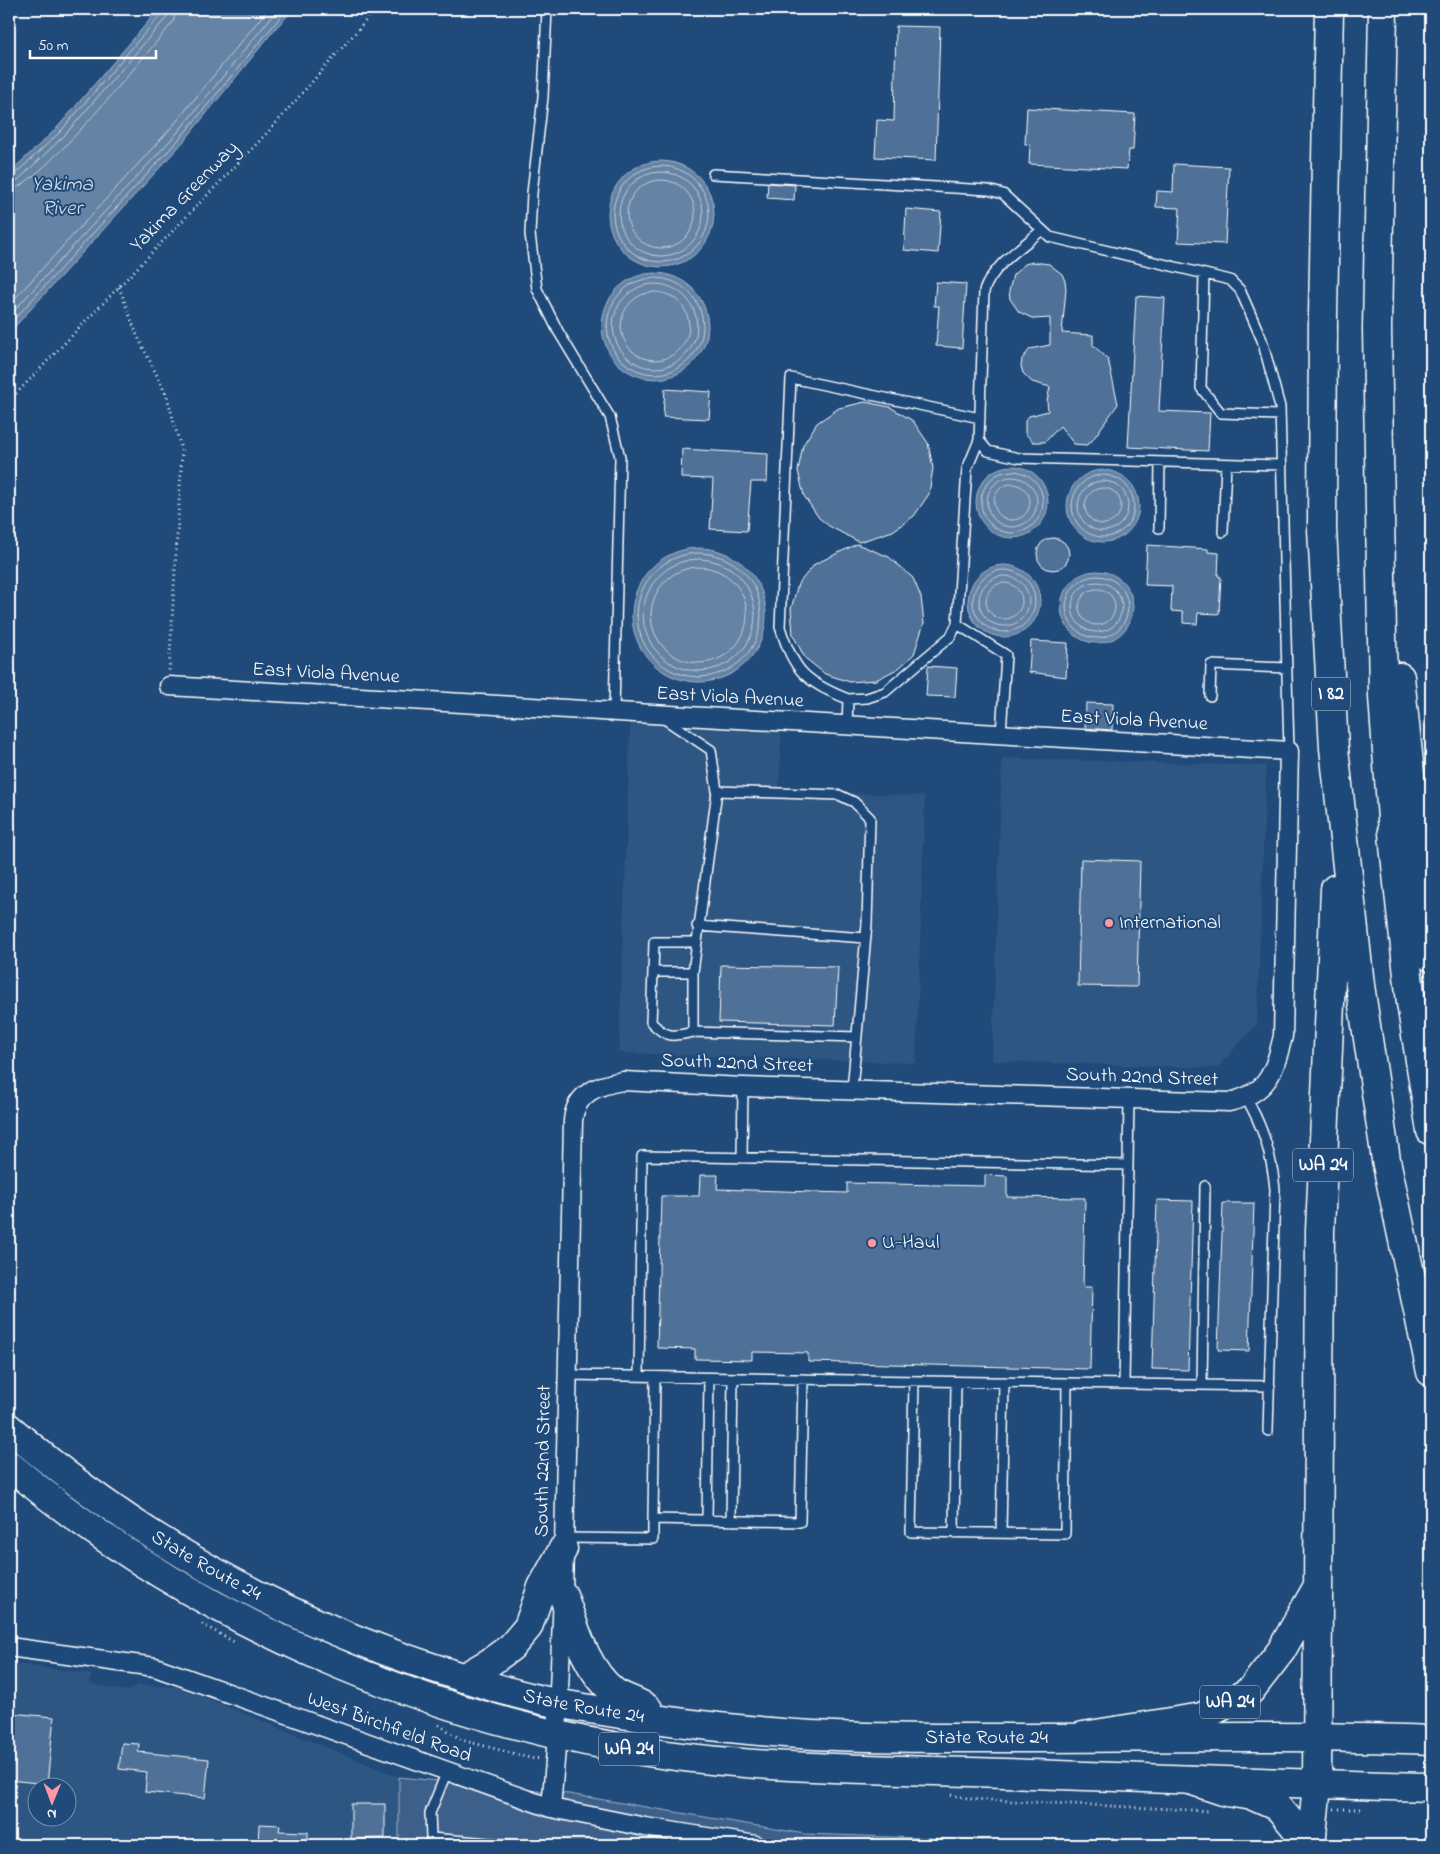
<svg xmlns="http://www.w3.org/2000/svg" width="1440" height="1854" font-family="'Indie Flower',sans-serif">
<style>
.built{fill:#2e5683;fill-rule:evenodd}
.green{fill:#3c618b;stroke:#9eb0c5}
.water{fill:#6583a4;stroke:#a3b5c8}
.lines{fill:none;stroke-linecap:round;stroke-linejoin:round}
.shore{stroke:#c1cddb;stroke-width:1}
.building{fill:#507197;stroke:#fff}
.lane-casing{stroke:#fff;stroke-width:12}
.street-casing{stroke:#fff;stroke-width:21}
.primary-casing{stroke:#fff;stroke-width:31}
.highway-casing{stroke:#fff;stroke-width:31}
.path{stroke:#fff;stroke-width:3;stroke-dasharray:1 4;stroke-linecap:butt}
.lane{stroke:#1f4a7a;stroke-width:9}
.street{stroke:#1f4a7a;stroke-width:18}
.primary{stroke:#1f4a7a;stroke-width:28}
.highway{stroke:#1f4a7a;stroke-width:28}
.poi-dot{fill:#ff9aa2;stroke:#1f4a7a;stroke-width:2}
.labels{text-anchor:middle;dominant-baseline:central;stroke-width:4;stroke-linejoin:round;paint-order:stroke}
.shield{fill:#1f4a7a;stroke:#bcc9d7;stroke-width:1}
.shield-label{font-size:19px;font-weight:bold;fill:#fff}
.street-label{font-size:20px;fill:#fff;stroke:#1f4a7a}
.poi-label{font-size:20px;fill:#fff;stroke:#1f4a7a;text-anchor:start}
.water-label{font-size:21px;font-style:italic;fill:#d8e0e8;stroke:#1f4a7a}
</style>
<rect width="100%" height="100%" fill="#1f4a7a"/>
<filter id="ink" filterUnits="userSpaceOnUse"><feTurbulence type="fractalNoise" baseFrequency=".02" numOctaves="2"/><feDisplacementMap in="SourceGraphic" scale="10" xChannelSelector="R" yChannelSelector="G"/><feConvolveMatrix kernelMatrix="1 2 1 2 8 2 1 2 1" color-interpolation-filters="sRGB"/></filter>
<g filter="url(#ink)">
<path class="built" d="M631 707 782 712 779 791 925 796 916 1063 619 1053Z
M1002 758 1266 766 1257 1024 1217 1068 992 1061Z
M9 1663 91 1674 90 1684 128 1691 138 1685 179 1687 399 1777V1845H9ZM38 1786H68V1816H38Z"/>
<path class="green" d="M399 1777 569 1794 805 1834 1122 1845H399Z"/>
<path class="water" d="M159 9H294L275 29 185 140 9 333V173L56 129Z
M608 214a53 53 0 1 1 106 0a53 53 0 1 1-106 0Z
M602 326a53 53 0 1 1 106 0a53 53 0 1 1-106 0Z
M976 502a36 36 0 1 1 72 0a36 36 0 1 1-72 0Z
M1067 506a36 36 0 1 1 72 0a36 36 0 1 1-72 0Z
M632 615a67 67 0 1 1 134 0a67 67 0 1 1-134 0Z
M968 601a36 36 0 1 1 72 0a36 36 0 1 1-72 0Z
M1061 607a36 36 0 1 1 72 0a36 36 0 1 1-72 0Z"/>
<g class="lines">
<path class="shore" d="M613 214a48 48 0 1 1 96 0a48 48 0 1 1-96 0Z
M619 214a42 42 0 1 1 84 0a42 42 0 1 1-84 0Z
M9 177 14 175 60 132 161 14 163 9
M627 214a34 34 0 1 1 68 0a34 34 0 1 1-68 0Z
M9 183 18 180 64 136 166 18 169 9
M9 190C38 189 148 51 173 22L177 9
M607 326a48 48 0 1 1 96 0a48 48 0 1 1-96 0Z
M613 326a42 42 0 1 1 84 0a42 42 0 1 1-84 0Z
M621 326a34 34 0 1 1 68 0a34 34 0 1 1-68 0Z
M9 305 171 128 268 9
M9 316 177 133 278 9
M9 325 181 137 287 9
M981 502a31 31 0 1 1 62 0a31 31 0 1 1-62 0Z
M1072 506a31 31 0 1 1 62 0a31 31 0 1 1-62 0Z
M987 502a25 25 0 1 1 50 0a25 25 0 1 1-50 0Z
M1078 506a25 25 0 1 1 50 0a25 25 0 1 1-50 0Z
M994 502a18 18 0 1 1 36 0a18 18 0 1 1-36 0Z
M1085 506a18 18 0 1 1 36 0a18 18 0 1 1-36 0Z
M637 615a62 62 0 1 1 124 0a62 62 0 1 1-124 0Z
M643 615a56 56 0 1 1 112 0a56 56 0 1 1-112 0Z
M651 615a48 48 0 1 1 96 0a48 48 0 1 1-96 0Z
M973 601a31 31 0 1 1 62 0a31 31 0 1 1-62 0Z
M1066 607a31 31 0 1 1 62 0a31 31 0 1 1-62 0Z
M979 601a25 25 0 1 1 50 0a25 25 0 1 1-50 0Z
M1072 607a25 25 0 1 1 50 0a25 25 0 1 1-50 0Z
M986 601a18 18 0 1 1 36 0a18 18 0 1 1-36 0Z
M1079 607a18 18 0 1 1 36 0a18 18 0 1 1-36 0Z"/>
</g>
<path class="building" d="M896 26 940 27 936 160 875 157 877 120 894 121Z
M1027 108 1135 114 1133 150H1129L1127 169 1029 164 1030 145 1025 144Z
M1174 164 1229 167 1225 244 1178 242 1180 208 1156 207 1157 191 1173 192Z
M768 183 795 185 794 200 767 198Z
M906 209 941 212 938 253 904 250Z
M1033 262 1049 264 1062 274 1065 281 1066 289 1062 333 1093 335V345L1108 359 1118 404 1091 442 1086 445 1074 444 1060 426 1045 442H1033L1025 433V421L1029 416 1048 411 1047 401 1050 387 1032 382 1023 373 1021 366 1022 359 1030 349 1050 345V318L1034 319 1019 312 1010 299 1009 291 1013 275 1025 264Z
M936 282 966 284 962 348 936 346 939 306H934Z
M1136 296 1165 298 1159 411 1210 413 1208 451 1128 447Z
M665 389 711 392 709 419 663 417Z
M865 402 890 407 913 421 928 443 933 468 929 494 914 516 893 531 859 542 829 526 819 518 804 496 798 471 803 445 817 423 839 408Z
M682 449 768 454 767 482H751L747 531 710 529 713 479 681 478Z
M1037 554a16 16 0 1 1 32 0a16 16 0 1 1-32 0Z
M857 544 889 557 913 578 921 597 924 623 914 654 899 668 876 680 850 682 825 674 805 658 793 635 791 609 798 584 815 564Z
M1147 545 1208 549V552L1219 553 1218 576 1221 577 1219 614 1198 613 1197 624 1183 623V612L1171 611 1172 586 1145 585Z
M1031 641 1068 643 1066 677 1029 672Z
M928 666 957 668 955 697 926 696Z
M1086 703 1113 704 1112 730 1085 728Z
M1081 859 1140 861 1137 987 1078 986Z
M721 965 838 967 835 1025 719 1022Z
M700 1175H718L717 1189 847 1193V1183L985 1186V1175L1007 1176V1197L1085 1198 1083 1287H1092L1090 1369 808 1362V1353L752 1352V1360L695 1359V1349L657 1348 661 1196H699Z
M1157 1200 1193 1201 1188 1370 1152 1369Z
M1223 1203H1254L1249 1351 1218 1350Z
M10 1713 54 1717 47 1784 9 1780Z
M122 1743 139 1744 138 1752 209 1759 205 1798 145 1792 147 1772 119 1769Z
M351 1804H385V1838L351 1839Z
M259 1824 280 1825 279 1831 308 1832V1845H258Z"/>
<g class="lines">
<g class="lane-casing">
<path id="lane" d="M547 9 543 97 532 193 530 234 537 289 558 331 610 417 620 457 614 712
M713 174 988 190 1003 194 1050 237 1230 280 1240 290 1262 340 1280 407 1289 751
M1042 230C1021 248 993 265 984 291L979 440 988 451 1019 458 1282 465
M1204 274 1201 388 1221 413 1280 415
M1159 528 1160 462
M1223 532 1226 464
M957 624 1006 655 1001 734
M1210 696 1211 665 1287 668
M848 699C805 682 794 671 780 627L791 378 980 418
M663 718 711 750 717 791 839 795 854 802 870 818 867 924 852 1090
M847 725 848 699 867 698 885 692 951 636 957 624 967 469 979 440
M717 791 693 972V1032L857 1037
M697 926 866 938
M653 972 654 942H696
M693 972H653L651 1022C666 1038 673 1037 693 1032
M1246 1098C1263 1126 1272 1156 1275 1189L1268 1431
M742 1158 743 1087
M1128 1165 1129 1098
M567 1375C734 1378 900 1381 1067 1383L1065 1534 911 1532 914 1381
M639 1376 642 1156 1128 1165 1124 1384 1067 1383
M655 1377 653 1519 800 1522 803 1379
M1124 1384 1270 1386
M1202 1385 1205 1186
M707 1520 709 1378
M731 1521 733 1378
M954 1532 956 1382
M1001 1533 1004 1382
M563 1538 653 1539V1519
M447 1771 430 1813 431 1838 512 1845"/>
</g>
<g class="street-casing">
<path id="street" d="M169 686 1289 751 1283 1036C1274 1072 1269 1093 1229 1102L743 1087 623 1081C598 1085 575 1093 573 1121L563 1595 557 1737 551 1808
M9 1647 155 1667 551 1808 645 1827 756 1845"/>
</g>
<g class="primary-casing">
<g id="primary">
<path id="s1" d="M9 1428C136 1537 273 1614 431 1667 473 1681 518 1696 561 1704 662 1722 765 1735 868 1737 1055 1741 1243 1733 1431 1740"/>
<path d="M9 1465C192 1619 430 1722 667 1755 778 1770 891 1769 1004 1773 1146 1778 1289 1784 1431 1787"/>
<path d="M563 1595C575 1628 585 1668 613 1691 623 1699 638 1701 648 1709"/>
<path d="M463 1678 489 1663 511 1647 528 1627 542 1587 563 1549"/>
</g>
</g>
<g class="highway-casing">
<path id="highway" d="M1329 9 1323 314 1322 529 1334 748 1360 985 1386 1160 1431 1372
M1383 9 1377 329 1383 697 1394 846 1411 1003 1431 1131
M1400 677 1428 946 1431 957
M1083 1736 1202 1717 1250 1691 1281 1651 1318 1586
M1190 1780 1226 1792 1253 1796 1278 1807 1295 1827 1303 1845
M1311 1845 1317 1785 1320 1231 1335 889"/>
</g>
<path class="path" d="M119 287 137 335 167 396 182 453 169 671
M9 401 269 131 376 9
M202 1624 236 1643
M439 1725 462 1740 534 1759 541 1758
M951 1795 972 1799 1209 1811
M1334 1809H1363"/>
<use href="#lane" class="lane"/>
<use href="#street" class="street"/>
<use href="#primary" class="primary"/>
<use href="#highway" class="highway"/>
</g>
</g>
<g class="poi-dot">
<circle cx="1109" cy="923" r="5"/>
<circle cx="872" cy="1243" r="5"/>
</g>
<g class="labels">
<g class="shield">
<rect x="1312" y="677.5" width="38" height="33" rx="4"/>
<rect x="1293" y="1148.5" width="60" height="33" rx="4"/>
<rect x="1200" y="1685.5" width="60" height="33" rx="4"/>
<rect x="599" y="1732.5" width="60" height="33" rx="4"/>
</g>
<g class="shield-label">
<text x="1331" y="694">I 82</text>
<text x="1323" y="1165">WA 24</text>
<text x="1230" y="1702">WA 24</text>
<text x="629" y="1749">WA 24</text>
</g>
<g class="street-label">
<text transform="translate(185 197) rotate(-46)">Yakima Greenway</text>
<text transform="translate(326 674) rotate(3)">East Viola Avenue</text>
<text transform="translate(730 698) rotate(3)">East Viola Avenue</text>
<text transform="translate(1134 721) rotate(3)">East Viola Avenue</text>
<text transform="translate(737 1064) rotate(2)">South 22nd Street</text>
<text transform="translate(1142 1078) rotate(2)">South 22nd Street</text>
<text transform="translate(544 1461) rotate(-89)">South 22nd Street</text>
<text stroke="none"><textPath href="#s1" startOffset="241">State Route 24</textPath></text>
<text stroke="none"><textPath href="#s1" startOffset="646">State Route 24</textPath></text>
<text transform="translate(389 1728) rotate(20)">West Birchfield Road</text>
<text stroke="none"><textPath href="#s1" startOffset="1051">State Route 24</textPath></text>
</g>
<g class="poi-label">
<text x="1119" y="923">International</text>
<text x="882" y="1243">U-Haul</text>
</g>
<g class="water-label">
<text x="62" y="185">Yakima<tspan x="62" dy="24">River</tspan></text>
</g>
</g>
<rect width="1440" height="1854" fill="none" stroke="#1f4a7a" stroke-width="30"/>
<rect x="15" y="15" width="1410" height="1824" fill="none" stroke="#fff" stroke-width="2" filter="url(#ink)"/>
<g transform="translate(52 1802) rotate(181)"><circle r="24" fill="#1f4a7a" stroke="#7992af"/>
<path d="M0-4L9 19L0 12L-9 19Z" fill="#ff9aa2"/>
<text y="-8" font-size="14" font-weight="bold" text-anchor="middle" fill="#ffffff">N</text>
</g>
<path d="M30 50v8h126v-8" fill="none" stroke="#ffffff" stroke-width="2.5"/>
<text x="38" y="50" font-size="15" fill="#ffffff" stroke="#1f4a7a" stroke-width="4" paint-order="stroke">50 m</text>
</svg>
